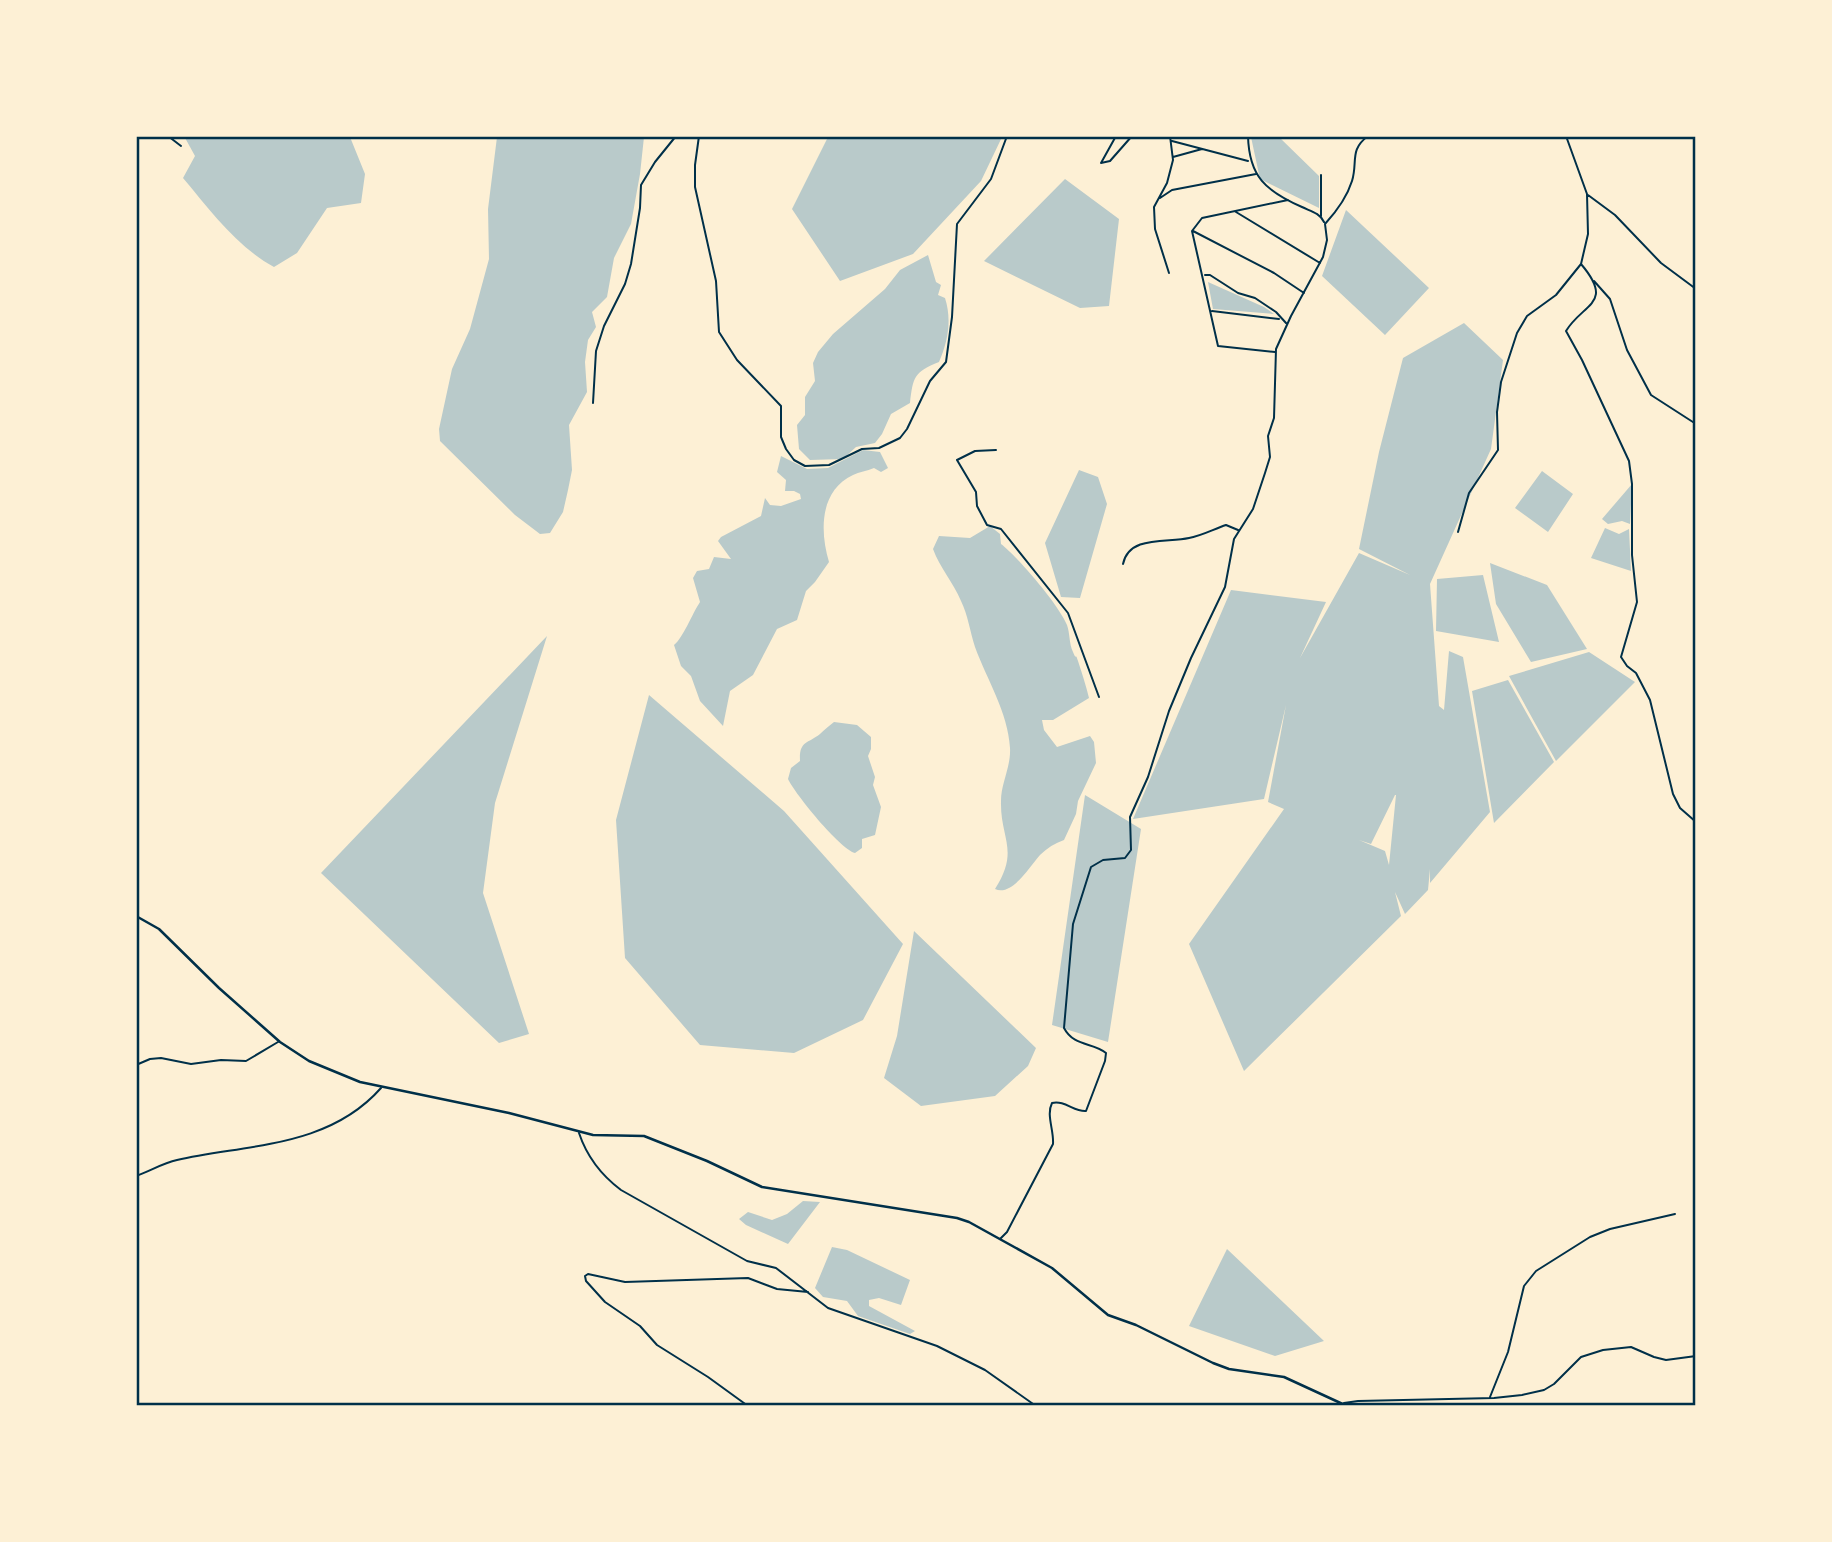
<svg xmlns="http://www.w3.org/2000/svg" width="1832" height="1542" font-family="'Golos Text',sans-serif">
<style>
.green{fill:#b9caca;fill-rule:evenodd}
.lines{fill:none;stroke-linecap:round;stroke-linejoin:round}
.minor{stroke:#003049;stroke-width:2}
.tertiary{stroke:#003049;stroke-width:2.5}
.neatline{fill:none;stroke:#003049;stroke-width:2.5}
</style>
<rect width="100%" height="100%" fill="#fdf0d5"/>
<path class="green" d="M184 136 350 137 365 174 361 203 327 208 297 253 274 267C237 247 210 210 183 178L195 156Z
M497 137H644L640 174 631 224 614 258 607 297 592 312 596 327 588 340 585 362 587 392 569 425 572 470 568 490 563 512 550 533 540 534 515 515 440 441 439 429 452 369 470 329 489 259 488 209Z
M828 137V136L1002 137 981 181 913 254 840 281 792 209Z
M1251 137H1279L1319 176V208L1260 179Z
M1065 179 1119 219 1109 306 1080 308 984 261Z
M1346 210 1429 288 1385 335 1322 276Z
M928 255 936 282 941 285 938 295 945 298C952 320 948 341 939 362 914 372 913 377 910 403L891 414 882 434 875 443 856 447 843 459 810 460 799 449 797 425 805 415V397L815 381 813 363 818 352 833 334 885 289 900 270Z
M1208 282 1264 307 1274 314 1213 309Z
M1464 323 1503 360 1491 449 1430 584 1439 706 1444 710 1449 651 1463 657 1490 812 1430 883V869L1428 890 1405 914 1395 892 1401 916 1244 1071 1189 944 1284 809 1268 802 1286 705 1264 799 1133 819 1231 590 1326 602 1300 658 1359 553 1410 575 1359 549 1379 452 1403 358ZM1395 795H1396L1389 865 1385 851 1359 840 1371 844Z
M863 450 880 452 888 468 881 472 874 468C867 471 859 472 853 475 819 491 820 532 829 562L815 582 806 591 797 620 777 629 753 675 730 691 723 726 700 701 691 676 681 666 674 645C683 638 692 614 700 602L693 578 697 571 709 569 714 557 731 559 718 541 721 537 761 516 765 498 770 505 781 506 801 499 800 494 794 491H785L786 480 777 472 781 456 807 469 828 468Z
M1079 470 1098 477 1107 504 1080 598 1061 597 1045 543Z
M1542 471 1573 494 1548 532 1515 508Z
M1632 484 1630 524 1622 521 1608 524 1602 519Z
M990 526 1000 534 1001 544C1018 557 1059 605 1067 625 1070 633 1069 644 1073 652 1077 662 1075 651 1078 661 1082 673 1086 686 1089 698L1053 720H1042L1044 730 1057 747 1090 736 1094 742 1096 763 1078 801 1076 814 1064 840C1055 843 1047 848 1040 855 1030 866 1012 897 995 889 1020 850 1000 839 1001 801 1001 783 1011 767 1010 748 1008 712 987 680 975 647 970 632 968 615 961 601 953 582 940 568 933 549L939 536 970 538Z
M1605 528 1619 534 1629 529 1631 571 1591 558Z
M1490 563 1547 585 1587 649 1531 662 1496 604Z
M1483 575 1499 642 1436 631 1437 579Z
M547 636 495 803 483 893 529 1034 499 1043 321 873Z
M1589 652 1635 682 1556 761 1509 676Z
M1508 680 1554 762 1494 823 1472 691Z
M649 695 784 811 903 944 863 1020 794 1053 700 1045 625 958 616 820Z
M834 722 857 725 871 737V749L868 756 875 777 873 785 881 807 875 835 862 839V848L855 853C840 849 795 794 788 779L791 768 800 761C799 741 807 744 820 734 824 730 829 726 834 722Z
M1085 795 1141 829 1108 1042 1052 1025Z
M914 931 1036 1048 1028 1066 995 1096 921 1106 884 1078 897 1036Z
M803 1201 820 1202 788 1244 746 1225 739 1219 748 1212 772 1220 787 1214Z
M832 1247 847 1250 910 1280 901 1305 879 1298 869 1300V1306L915 1331 910 1334 858 1316 847 1301 823 1297 815 1288Z
M1227 1249 1324 1341 1275 1356 1189 1326Z"/>
<g class="lines">
<path class="minor" d="M168 136 181 146
M699 136 695 165V187L716 281 719 332 737 360 781 406V437L786 449 794 460 805 466 829 465 862 449 879 448 900 438 907 429 930 381 946 362 952 317 957 224 991 179 1007 136
M1116 136 1101 163 1110 161 1132 136
M1248 136C1249 177 1266 191 1302 207 1310 211 1320 213 1324 222
M1172 141 1248 161
M1173 157 1202 149
M1588 195 1615 215 1661 263 1696 289
M1160 198 1172 190 1256 174
M1236 212 1320 263
M1321 216V175
M1193 231 1274 273 1304 293
M1581 264C1615 304 1583 303 1566 331L1582 360 1629 461 1632 484V555L1637 602 1621 657 1627 666 1636 673 1650 700 1673 794 1680 808 1696 822
M1169 273 1155 229 1154 207 1167 183 1173 160 1170 136
M1205 275H1210L1238 293 1255 298 1276 312 1286 323
M1594 281 1610 299 1627 350 1651 395 1696 424
M1212 311 1279 319
M1275 352 1218 346 1192 231 1202 218 1288 200
M593 403 596 351 604 326 625 284 631 264 640 208 641 185 655 162 676 136
M996 450 975 451 957 460 976 492 977 506 987 525 1001 529 1068 613 1099 697
M1458 532 1469 493 1498 450 1497 412 1501 382 1517 333 1527 316 1556 295 1581 264 1588 234 1587 194 1566 136
M1123 564C1129 535 1167 543 1189 538 1201 536 1214 529 1226 525L1238 530
M136 1065 150 1059 161 1058 191 1064 221 1060 246 1061 278 1042
M579 1133C587 1157 601 1175 621 1190L747 1261 776 1268 828 1308 937 1346 985 1370 1036 1406
M136 1176C150 1171 163 1163 177 1160 248 1144 328 1148 381 1088
M1000 1239 1007 1232 1053 1144C1054 1130 1046 1115 1052 1103 1065 1100 1074 1112 1086 1111L1105 1061 1106 1053C1093 1042 1074 1047 1064 1028L1073 924 1091 867 1103 860 1125 858 1131 850 1130 817 1148 777 1169 711 1191 658 1225 587 1234 539 1253 509 1265 473 1270 457 1268 436 1274 418 1276 349 1291 316 1323 257 1327 240 1325 224C1336 212 1347 197 1352 181 1358 162 1349 150 1368 136
M1490 1397 1508 1352 1524 1286 1536 1271 1590 1237 1610 1229 1675 1214
M1344 1403 1358 1401 1494 1398 1522 1395 1544 1390 1554 1384 1581 1357 1603 1350 1631 1347 1654 1357 1666 1360 1696 1356
M748 1406 708 1377 657 1345 640 1326 605 1302 586 1281 585 1276 588 1274 625 1282 748 1278 777 1289 808 1292"/>
<path class="tertiary" d="M136 916 159 929 219 988 280 1042 309 1061 360 1082 509 1113 593 1135 644 1136 707 1161 762 1187 957 1218 969 1222 1052 1268 1108 1315 1136 1325 1213 1363 1229 1369 1284 1377 1347 1406"/>
</g>
<rect width="1832" height="1542" fill="none" stroke="#fdf0d5" stroke-width="276"/>
<rect x="138" y="138" width="1556" height="1266" class="neatline"/>
</svg>
